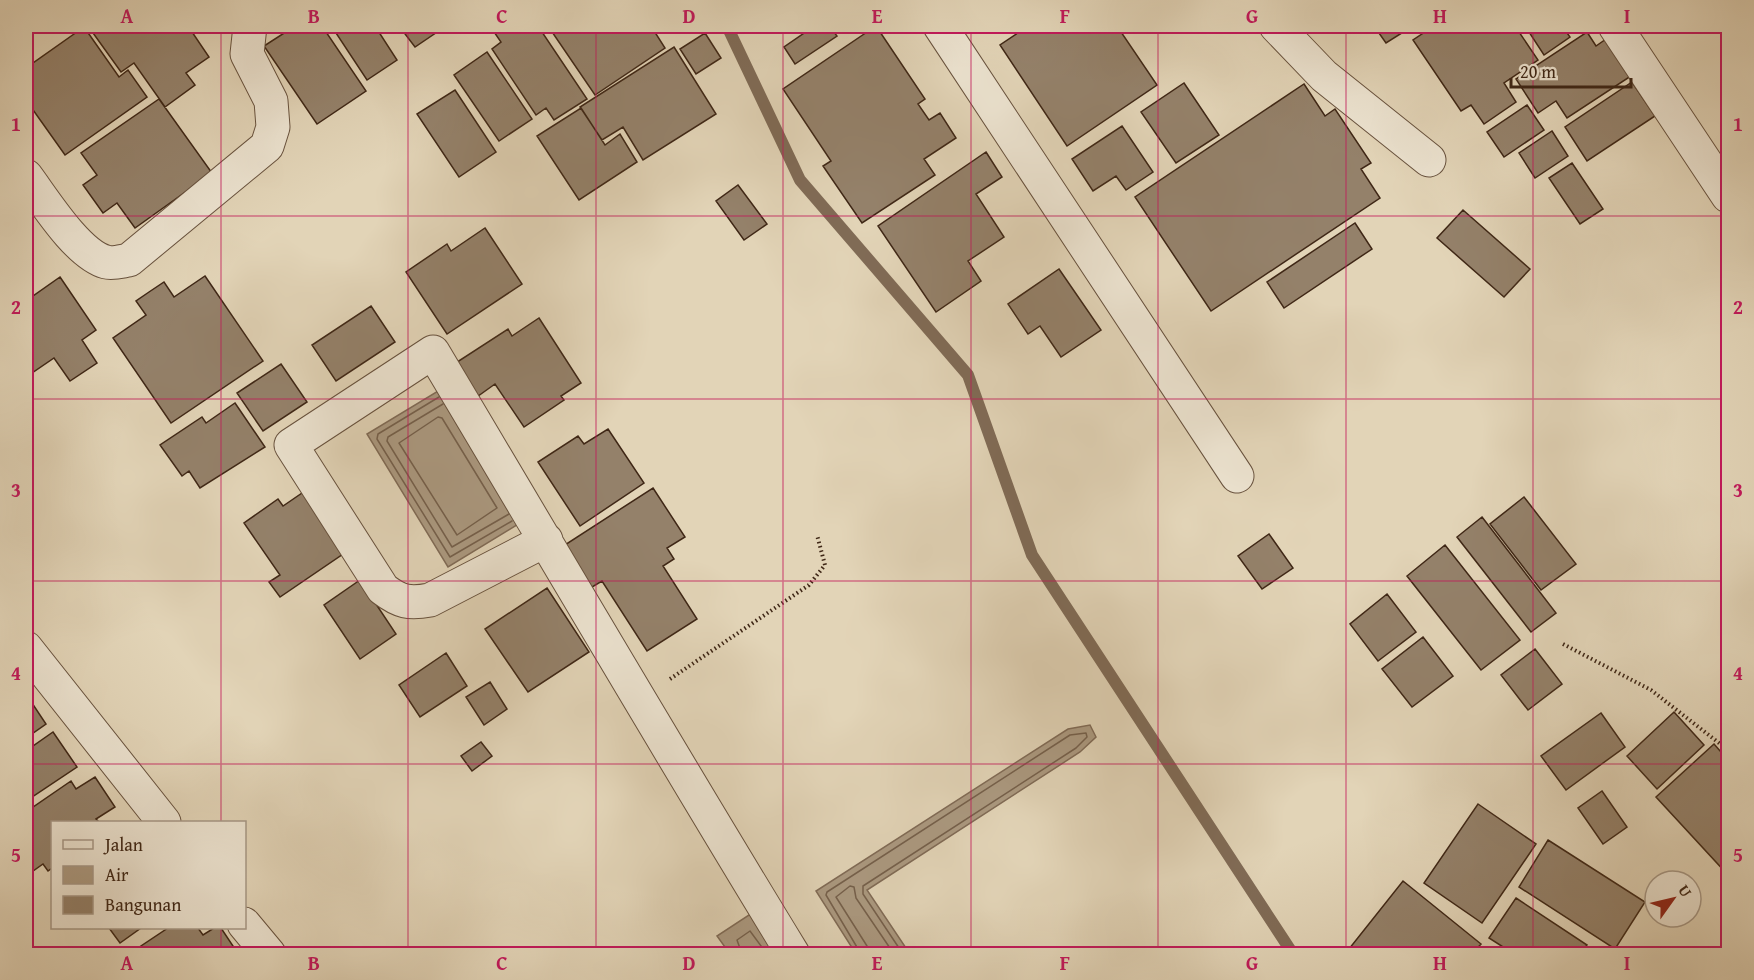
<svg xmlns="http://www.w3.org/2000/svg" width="1754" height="980" font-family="'Gentium Book Plus',serif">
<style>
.water{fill:#ab9980;stroke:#806b56;stroke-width:1.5}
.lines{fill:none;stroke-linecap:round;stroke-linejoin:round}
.shore{stroke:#75604b;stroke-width:1.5}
.stream{stroke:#806b56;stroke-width:12}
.building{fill:#94816a;stroke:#3f2716;stroke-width:1.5}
.street-casing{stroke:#68523e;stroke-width:35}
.path{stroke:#3f2716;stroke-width:4;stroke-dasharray:1.5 3;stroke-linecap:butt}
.street{stroke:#ece3d0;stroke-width:33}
.grid{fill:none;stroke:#c2185b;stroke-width:1.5;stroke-opacity:0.55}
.neatline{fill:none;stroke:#c2185b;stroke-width:2}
.grid-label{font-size:20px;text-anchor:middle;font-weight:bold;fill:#c2185b}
</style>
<rect width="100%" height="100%" fill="#e2d4b7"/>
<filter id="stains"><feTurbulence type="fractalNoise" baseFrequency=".00333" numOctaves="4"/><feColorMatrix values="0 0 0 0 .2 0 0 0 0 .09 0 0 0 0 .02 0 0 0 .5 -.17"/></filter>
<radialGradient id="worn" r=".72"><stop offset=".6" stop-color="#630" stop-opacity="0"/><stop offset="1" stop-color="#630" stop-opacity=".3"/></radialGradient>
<path class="water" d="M448 385 530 517 448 567 367 434Z
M1090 725 1096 737 1080 752 867 890 910 954H856L816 891 1068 729Z
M755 911 783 954H730L717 936Z"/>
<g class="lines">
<path class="shore" d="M439 397 378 434 377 439 450 557 512 521
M443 404 388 437 387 441 452 547 509 514
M438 417 442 418 497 508 457 535 399 443Z
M742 954 737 940 750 931 767 954
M861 954 826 895 827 892 1070 735 1086 733 1087 737 1076 748 863 886V894L903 954
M868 954 867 946 836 897 850 886 854 887 856 898 894 954"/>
<path class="stream" d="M727 26 800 180 968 375 1032 555 1293 954"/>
</g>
<path class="building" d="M88 26H196L190 29 209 57 186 73 195 85 165 107 134 63 121 72Z
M295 26H322L366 91 317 124 264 46Z
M340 26H375L397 60 367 80 334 30Z
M399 26H446L415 47Z
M490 26H538L587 99 554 120 546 108 536 115 492 49 501 42Z
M548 26H651L665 48 595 95Z
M803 26H841L833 31 837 36 795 64 784 47 807 31Z
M876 26 925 99 918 104 929 120 940 113 956 138 924 159 935 175 862 223 823 166 831 161 783 89Z
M1028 26H1117L1157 85 1067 146 1000 45Z
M1374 26H1413L1386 43Z
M1434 26H1515L1538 60 1504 83 1516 102 1484 124 1471 105 1461 111 1413 40Z
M1525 26H1571L1565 30 1570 37 1544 55Z
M84 27 119 77 128 70 147 97 65 155 26 100V68Z
M1587 32 1596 46 1609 37 1634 74 1567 118 1556 101 1538 113 1516 79Z
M705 33 721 58 696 74 680 49Z
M674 47 716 114 643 160 623 127 602 140 580 107Z
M487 52 532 119 499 141 454 75Z
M1632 82 1655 116 1587 161 1565 127Z
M1184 83 1219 135 1176 163 1141 112Z
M1304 84 1325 116 1335 109 1371 163 1361 169 1380 198 1211 311 1135 197Z
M455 90 496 152 459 177 417 114Z
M159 99 212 173 135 228 117 203 103 213 83 185 97 175 81 153Z
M1527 105 1544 130 1504 157 1487 132Z
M581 108 605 145 620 134 637 162 579 200 537 136Z
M1122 126 1153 172 1126 190 1116 176 1093 191 1072 159Z
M1552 131 1568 156 1535 178 1519 153Z
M986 152 1002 177 976 194 1004 237 968 261 981 281 936 312 878 226Z
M1572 163 1603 209 1580 224 1549 178Z
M738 185 767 224 744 240 716 201Z
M1463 210 1530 269 1504 297 1437 238Z
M1355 223 1372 249 1284 308 1267 282Z
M485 228 522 284 447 334 406 272 447 244 451 251Z
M1059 269 1101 330 1061 357 1040 326 1028 334 1008 304Z
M205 276 263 361 171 423 113 338 146 315 136 301 149 292 164 282 174 297Z
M60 277 96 330 82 340 97 363 70 381 54 358 26 377V301Z
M371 306 395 342 336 381 312 345Z
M539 318 581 383 561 396 564 400 524 427 495 384 474 399 451 366 508 329 512 336Z
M281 364 307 402 263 431 237 393Z
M235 403 265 447 200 488 189 471 182 476 160 445 202 417 206 423Z
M608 429 644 483 580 526 538 462 578 436 584 444Z
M653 488 685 537 667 548 674 559 663 566 697 619 647 651 602 581 582 593 554 552Z
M305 491 346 552 280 597 269 582 280 575 244 523 278 499 283 506Z
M1524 497 1576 564 1541 590 1490 524Z
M1482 517 1556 613 1531 632 1457 537Z
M1269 534 1293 568 1262 589 1238 556Z
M1445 545 1520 640 1481 670 1407 576Z
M360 580 396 634 360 659 324 605Z
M547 588 589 652 528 692 485 629Z
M1387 594 1416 632 1378 661 1350 624Z
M1423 637 1453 676 1412 707 1382 669Z
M1535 649 1562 684 1528 710 1501 675Z
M446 653 467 686 420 717 399 685Z
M490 682 507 709 484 725 466 697Z
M26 694 46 724 26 738Z
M1674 712 1704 745 1657 789 1627 756Z
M1601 713 1625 747 1566 790 1541 756Z
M53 732 77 767 26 801V751Z
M481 742 492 756 472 771 461 756Z
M1714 744 1728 760V875L1656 797Z
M95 777 115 807 96 819 99 822H52V868L48 871 43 864 26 876V812L71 781 76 789Z
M1602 791 1627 827 1603 844 1578 808Z
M1478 804 1536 844 1482 923 1424 883Z
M1548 840 1645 902 1615 949 1519 887Z
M1403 881 1481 944 1472 954H1345Z
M1516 898 1587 945 1580 954H1514L1489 938Z
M109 928H141L120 943Z
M168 928H198L203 935 214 928H221L233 946 221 954H129Z"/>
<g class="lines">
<g class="street-casing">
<path id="street" d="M940 26 1237 476
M1276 26 1324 76 1429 160
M1615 26 1728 196
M26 176C44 200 77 254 106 262 113 264 122 261 129 260L267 146 273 127 271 101 247 54 250 26
M546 540 430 600C409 604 400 602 383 589L291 445 433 352C553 553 671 755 793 954
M26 648 164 822
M244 924 269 954"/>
</g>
<path class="path" d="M1563 644 1651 690 1728 750
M670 679 809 585 825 565 817 535"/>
<use href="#street" class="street"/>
</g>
<path class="grid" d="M221 26V822M408 26V954M596 26V954M783 26V954M971 26V954M1158 26V954M1346 26V954M1533 26V954M26 216H1728M26 399H1728M26 581H1728M26 764H1728M221 928V954"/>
<rect width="1754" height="980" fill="none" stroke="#e2d4b7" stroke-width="66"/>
<rect x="51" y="821" width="195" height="108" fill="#ece3d0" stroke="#a79886" stroke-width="1.5"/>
<rect x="63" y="840" width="30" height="9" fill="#ece3d0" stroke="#a79886" stroke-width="1.5"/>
<text x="105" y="851" font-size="18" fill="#3f2716">Jalan</text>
<rect x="63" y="866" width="30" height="18" fill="#ab9980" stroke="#a79886" stroke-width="1.5"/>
<text x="105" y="881" font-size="18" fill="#3f2716">Air</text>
<rect x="63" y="896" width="30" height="18" fill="#94816a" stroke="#a79886" stroke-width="1.5"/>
<text x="105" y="911" font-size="18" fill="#3f2716">Bangunan</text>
<g transform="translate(1673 899) rotate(56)"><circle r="28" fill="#ece3d0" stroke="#a79886" stroke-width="1.5"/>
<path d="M0-4.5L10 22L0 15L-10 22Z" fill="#8f2418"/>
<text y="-9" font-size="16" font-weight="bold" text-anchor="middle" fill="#3f2716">U</text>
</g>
<path d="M1511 78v9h120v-9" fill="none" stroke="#3f2716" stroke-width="3"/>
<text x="1520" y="78" font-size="18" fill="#3f2716" stroke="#ece3d0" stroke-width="4.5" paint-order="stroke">20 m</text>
<rect x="33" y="33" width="1688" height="914" class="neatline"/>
<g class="grid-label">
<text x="127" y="23">A</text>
<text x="314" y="23">B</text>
<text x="502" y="23">C</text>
<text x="689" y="23">D</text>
<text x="877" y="23">E</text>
<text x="1065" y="23">F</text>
<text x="1252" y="23">G</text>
<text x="1440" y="23">H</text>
<text x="1627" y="23">I</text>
<text x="16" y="131">1</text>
<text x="1738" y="131">1</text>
<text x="16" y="314">2</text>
<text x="1738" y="314">2</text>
<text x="16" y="497">3</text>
<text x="1738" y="497">3</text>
<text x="16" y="680">4</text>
<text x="1738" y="680">4</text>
<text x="16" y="862">5</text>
<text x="1738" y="862">5</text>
<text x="127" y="970">A</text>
<text x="314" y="970">B</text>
<text x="502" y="970">C</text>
<text x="689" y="970">D</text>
<text x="877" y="970">E</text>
<text x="1065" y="970">F</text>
<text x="1252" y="970">G</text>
<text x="1440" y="970">H</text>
<text x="1627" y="970">I</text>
</g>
<rect width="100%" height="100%" filter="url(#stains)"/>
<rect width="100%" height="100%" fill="url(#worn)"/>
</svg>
